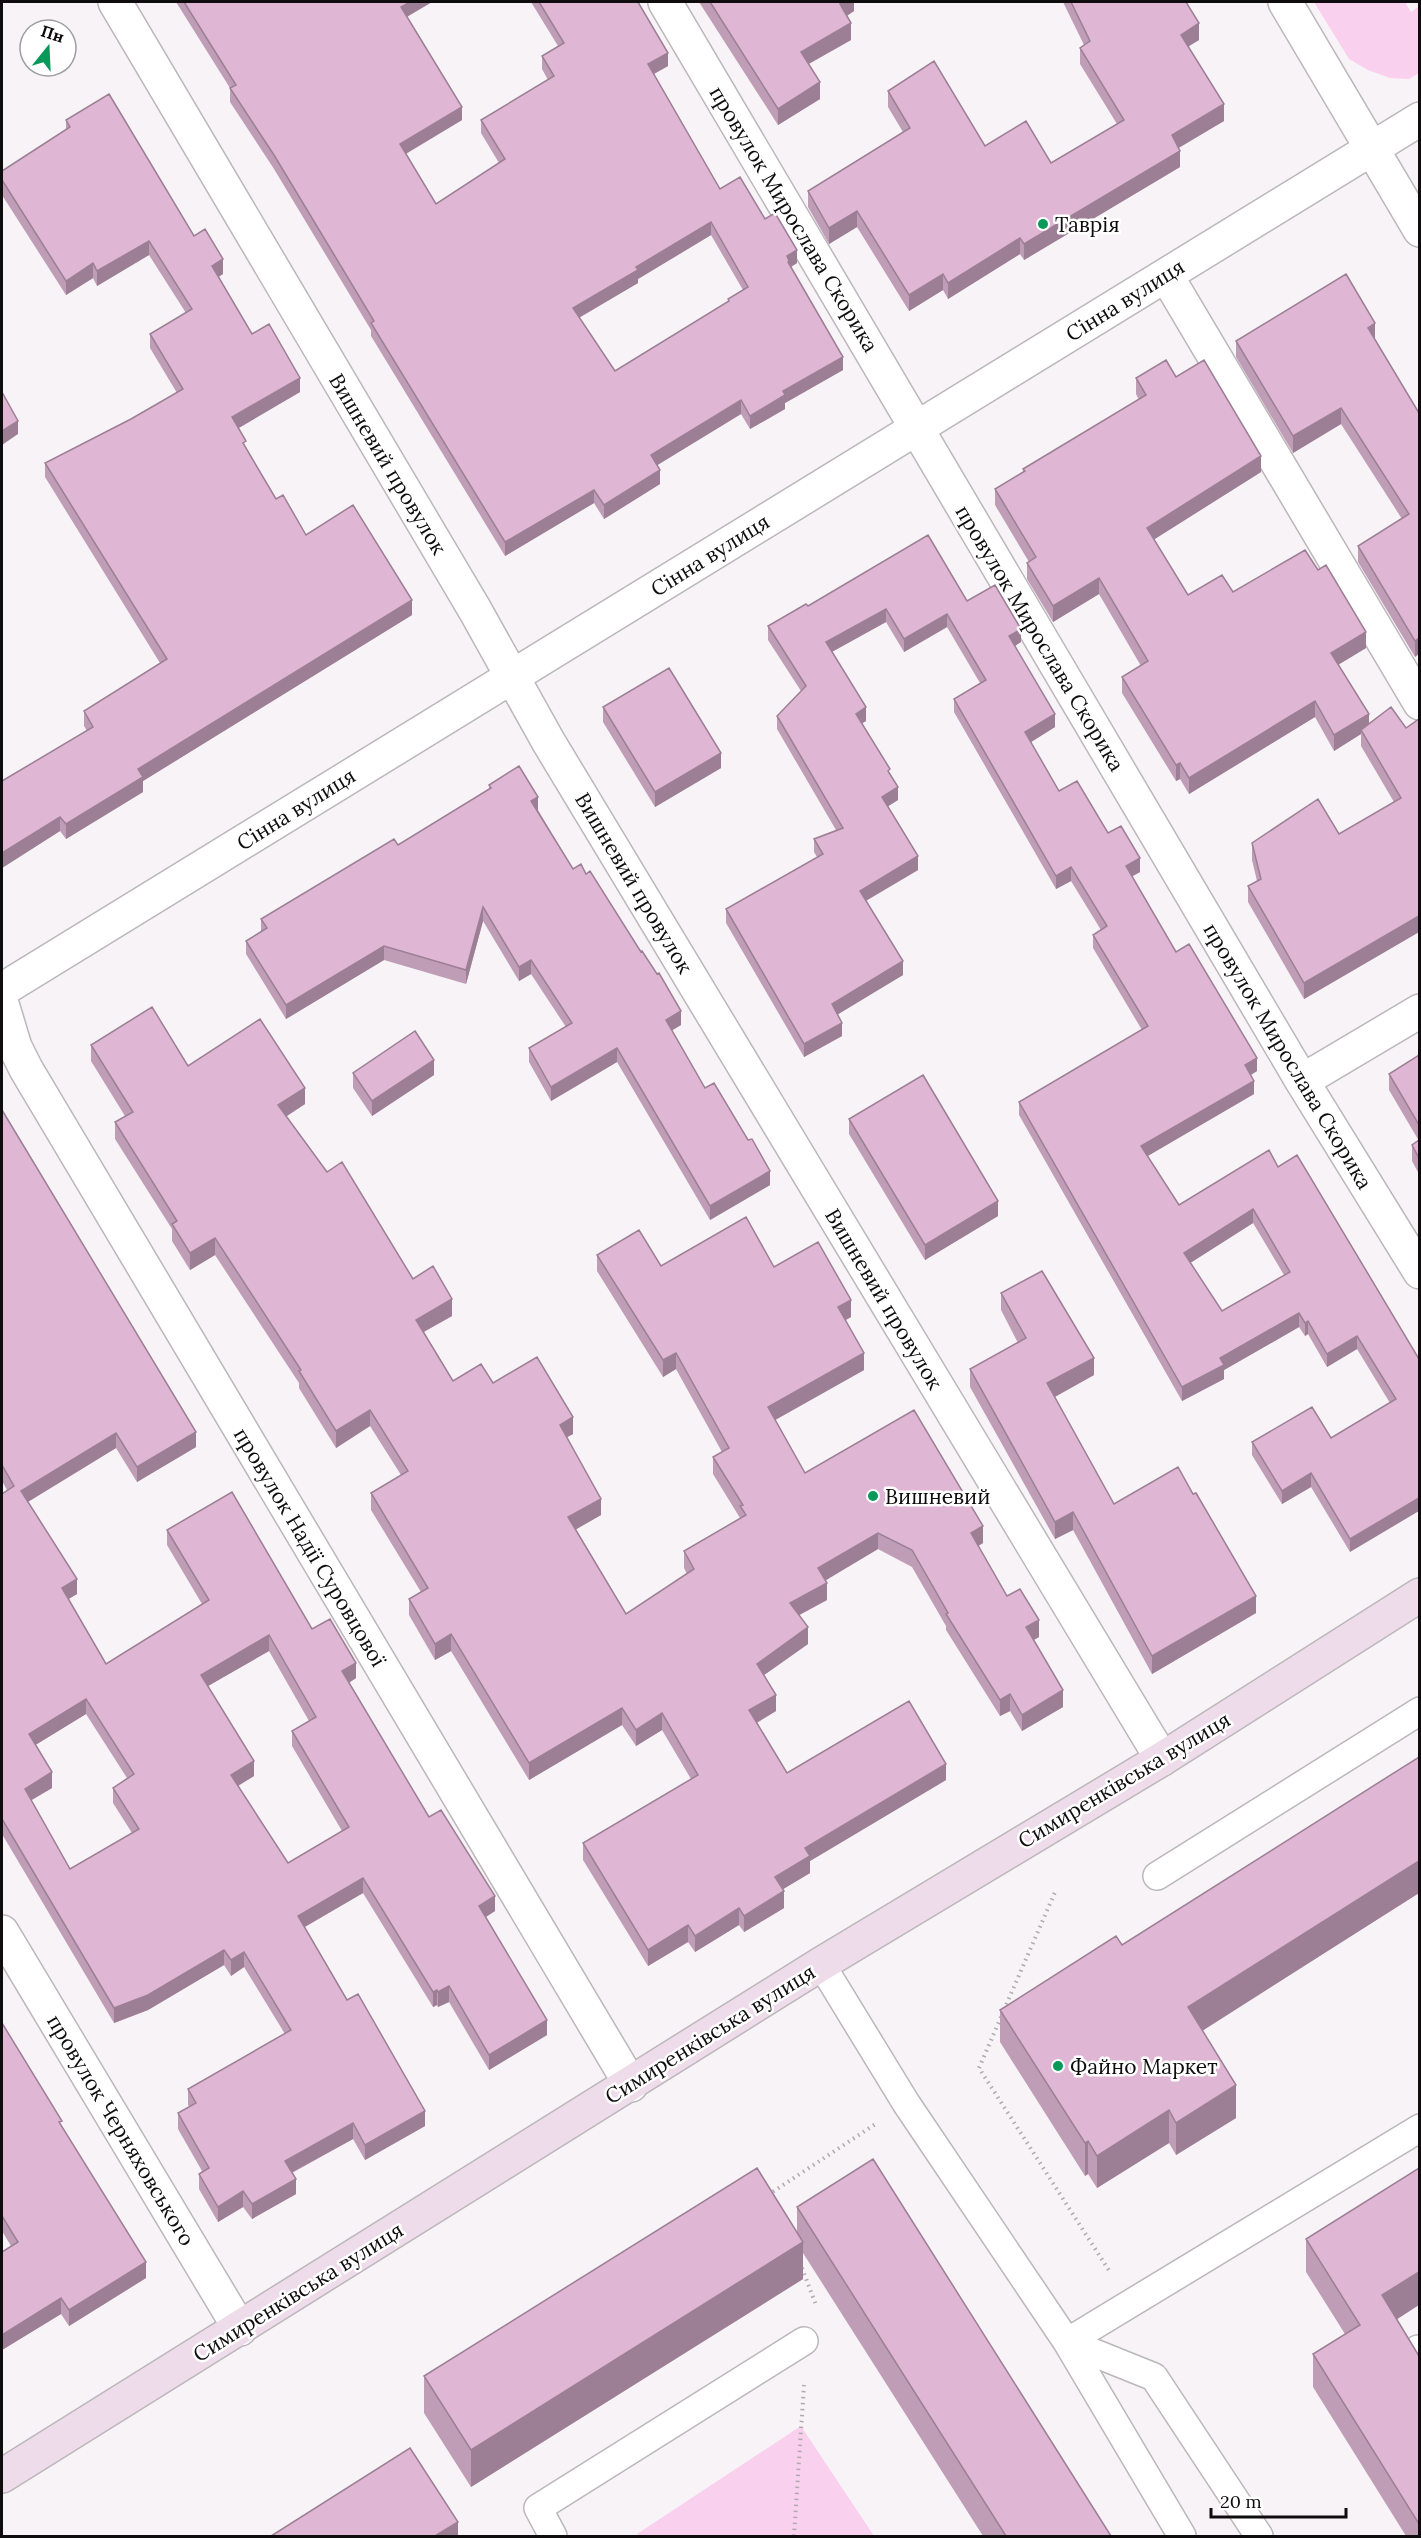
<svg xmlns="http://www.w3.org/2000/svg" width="1421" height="2538" font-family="Lora,serif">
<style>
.green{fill:#fad0ef}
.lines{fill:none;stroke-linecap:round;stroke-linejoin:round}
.lane-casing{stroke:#bcb7ba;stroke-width:30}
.street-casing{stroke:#bcb7ba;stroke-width:36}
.secondary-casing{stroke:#bcb7ba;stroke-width:36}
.path{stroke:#afabad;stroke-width:4;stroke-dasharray:1.5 4.5;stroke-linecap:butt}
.lane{stroke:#fff;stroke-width:27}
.street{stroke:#fff;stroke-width:33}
.secondary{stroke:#eedcea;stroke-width:33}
.wall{fill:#c09db6;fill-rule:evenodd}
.shaded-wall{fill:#9c7f94}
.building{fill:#dfb6d4;stroke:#9c7f94;stroke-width:1.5;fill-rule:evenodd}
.poi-dot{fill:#089859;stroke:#fff;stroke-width:2}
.labels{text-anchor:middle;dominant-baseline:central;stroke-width:5;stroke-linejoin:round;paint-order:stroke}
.street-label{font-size:21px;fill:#0e0c0d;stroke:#fff}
.poi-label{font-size:21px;fill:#0e0c0d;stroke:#fff;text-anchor:start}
</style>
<rect width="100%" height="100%" fill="#f8f3f6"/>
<path class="green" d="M1314 2H1405L1411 12 1419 6V73L1409 79 1390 78 1368 70 1349 59Z
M801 2426 874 2536H639L637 2534Z"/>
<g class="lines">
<g class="lane-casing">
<path id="lane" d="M1157 1876 1420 1711
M821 1964 906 2103 1067 2342 1154 2377 1259 2536
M1418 2349 1420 2352
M553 2536 538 2508 804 2341
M1182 2536 1067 2342 1420 2128"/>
</g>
<g class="street-casing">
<path id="street" d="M115 2 475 610 548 741 1162 1759
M665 2 1302 1081 1420 1272
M1285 2 1420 230
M1166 275 1420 703
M2 990 1420 119
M2 1004 15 1047 26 1069 631 2085
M1302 1081 1420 1011
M2 1932 240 2329"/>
</g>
<g class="secondary-casing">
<path id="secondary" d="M2 2476 821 1964 1162 1759 1420 1595"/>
</g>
<path class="path" d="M1004 2010 1055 1892
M1001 2017 979 2068 1110 2272
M768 2195 877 2123
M802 2268 816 2305
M794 2536 804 2385"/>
<use href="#lane" class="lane"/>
<use href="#street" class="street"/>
<use href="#secondary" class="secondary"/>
</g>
<path class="wall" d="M176 2H432L407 17 462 120 406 154 436 204 499 163 481 133V120L548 80 542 69V56L558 46 531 2H638L668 66 654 74 720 189 765 219 797 263 791 267 843 370 785 403V409L750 429 741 414 657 465 660 484 604 519 594 503 505 556 371 336V330L274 169 230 102V88ZM711 235 743 290 728 299V302L615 371 579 318 638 283V279Z
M699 2H854V11L847 16 851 40 809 64 820 99 778 125Z
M1063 2H1186L1199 40 1188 46 1224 121 1178 147 1180 167 1024 260 1020 254 948 299 943 290 909 311 857 227 829 244 808 207V191L903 132 888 107V91L985 146 1051 163 1117 124 1080 64V48L1084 45Z
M66 120 194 236 223 274 218 277 252 334 300 392 238 428 246 448 276 499 306 535 412 615 143 781V792L66 839 60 831 2 868V781L87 731 84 726V711L160 663 45 477V463L131 419 177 393 150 348V334L186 313 149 255 97 286 93 278 66 295 2 195V171L66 130Z
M1375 339 1419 413 1415 657 1358 562V546L1402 519 1341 424 1293 453 1236 357V341Z
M1176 377 1261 472 1154 539 1188 595 1233 592 1366 648 1338 665 1369 723 1391 707 1419 932 1304 999 1248 902V886L1257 881 1252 860V843L1339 834 1394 802 1361 746V734L1334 751 1315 717 1189 794 1180 779 1176 781 1122 693V677L1141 666 1099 594 1053 622 1027 579V563L1029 562 995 505V489L1023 472V469L1139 400 1136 394V378Z
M967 601 1021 642 1014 646 1055 727 1030 742 1059 791 1108 833 1140 872 1132 876 1176 952 1257 1071 1251 1075 1254 1094 1147 1156 1179 1205 1278 1167 1419 1359 1350 1552 1311 1487 1282 1504 1252 1455V1442L1331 1438 1390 1403 1357 1349 1327 1367 1308 1334 1305 1336 1299 1327 1224 1370V1379L1182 1401 1019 1115V1102L1142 1030 1093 948V935L1101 930 1071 881 1056 889 954 712V699L980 683 947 627 904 652 886 622 832 652 866 721 862 723 890 774 898 800 888 806 918 870 866 901 903 975 837 1014 842 1036 804 1057 726 923V909L817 857 814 852V839L836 830 777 729V716L801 691 768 640V626L808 606ZM1253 1223 1284 1275 1222 1311 1190 1263Z
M603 707 721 768 655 807 603 722Z
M489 785 538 810 573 869 681 1025 672 1030 705 1088 770 1185 710 1220 617 1062 551 1101 529 1062V1048L566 1027 531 974 519 981 483 921 466 984 384 960 286 1019 246 954V941L261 931V919L398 845 489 789Z
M91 1045 188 1066 305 1104 286 1116 327 1172 413 1279 452 1316 424 1332 453 1381 493 1383 573 1434 567 1437 601 1515 576 1529 626 1614 687 1574 684 1568V1551L740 1518 713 1474V1457L722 1452 676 1369 663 1377 597 1271V1255L661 1266 774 1267 851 1317 846 1320 864 1370 775 1420 805 1473 983 1543 978 1546 1007 1596 1039 1637 1034 1640 1063 1707 1022 1731 1010 1711 1000 1716 946 1630V1626L912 1567 878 1549 825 1580 827 1600 799 1615 808 1644 764 1675 776 1711 757 1723 787 1773 946 1780 810 1861V1873L783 1889 784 1908 744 1932 739 1925 695 1952 688 1942 648 1966 583 1860V1843L691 1779 662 1730 636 1746 622 1725 529 1780 451 1651 435 1660 409 1615V1599L421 1592 371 1510V1493L401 1475 370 1426 336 1448 299 1388V1383L215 1255 190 1270 172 1241V1229L115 1139V1122L125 1116 91 1061Z
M1419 1055V1174L1412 1161V1145L1419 1141 1389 1090V1074Z
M353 1073 434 1075 372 1116 353 1088Z
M2 1110 196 1447 137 1482 116 1448 28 1502 77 1594 68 1599 106 1664 202 1604 167 1545V1530L312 1629 356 1678 349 1683 429 1817 495 1911 486 1917 547 2035 489 2070 449 2002 438 2007 437 2005 433 2007 363 1893 304 1927 347 2000 425 2126 365 2160 353 2139 292 2173 296 2194 252 2219 243 2207 218 2222 199 2189V2174L202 2171 178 2129V2113L190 2107 188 2105V2089L285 2034 244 1967 231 1976 224 1965 148 2010 114 2023 2 1834V1494L7 1490 2 1481ZM269 1651 309 1721 292 1731V1746L342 1831 288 1863 238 1786 254 1776 208 1686ZM86 1714 127 1778 113 1788V1803L132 1833 70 1869 31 1800 52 1788 35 1745Z
M849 1119 998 1216 925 1260 849 1134Z
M1001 1293 1094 1375 1055 1397 1114 1504 1256 1613 1152 1674 1073 1530 1055 1539 970 1387V1369L1018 1343 1001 1310Z
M1419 1757V1893L1202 2030 1236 2118 1176 2155 1169 2143 1097 2188 1088 2174 1085 2176 1000 2042V2010L1122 1945Z
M2 2023 62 2127 146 2278 69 2326 61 2314 2 2350V2252L11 2246 2 2231Z
M797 2207 1111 2536H983L803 2253V2279L471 2487 424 2413V2376L797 2233Z
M1306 2239 1397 2319 1419 2356V2536H1406L1313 2387V2354L1345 2334 1306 2272Z"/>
<path class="shaded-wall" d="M410 2H432L401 20V7Z
M844 2H854V11L840 20V4Z
M851 23V40L801 68V52Z
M1199 23V40L1181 51V35Z
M668 53V66L648 77V64Z
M820 82V99L778 125V109Z
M1224 104V121L1172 152V135Z
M462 107V120L400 157V144Z
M1180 151V167L1024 260V244Z
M857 211V227L829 244V228Z
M711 222V235L638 279V283L573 321V308L636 267Z
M1020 238V254L948 299V283Z
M149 241V255L97 286V271Z
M797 250V263L789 268 787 256Z
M223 259V274L212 281V266Z
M93 263V278L66 295V281Z
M943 274V290L909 311V295Z
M1375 323V340L1368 328Z
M843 357V370L785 403V409L750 429V416L783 391Z
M300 378V392L232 432V417Z
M741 400V414L651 469V455Z
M1341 408V424L1293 453V436Z
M18 421V434L2 445V431Z
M1261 456V472L1147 544V528Z
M660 470V484L604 519V505Z
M594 490V503L505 556V542Z
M1099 578V594L1053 622V606Z
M412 600V615L143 781V792L66 839V824L138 769Z
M886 609V622L826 655V642Z
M947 614V627L904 652V639Z
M1021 629V642L1009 650V636Z
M1366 632V648L1331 669V653Z
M1419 638V654L1415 657V641Z
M1315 701V717L1189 794V778Z
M866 707V721L856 727V714Z
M1055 714V727L1025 746V732Z
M1369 714V730H1361V734L1334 751V735Z
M721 753V768L655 807V792Z
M1180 763V779L1176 781V765Z
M898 787V800L882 810V797Z
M538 797V810L531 815V801Z
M60 817V831L2 868V853Z
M918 856V870L860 904V891Z
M1140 858V872L1126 880V866Z
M1071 867V881L1056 889V876Z
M483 907V921L466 984V970Z
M1419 916V932L1304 999V983Z
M384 946V960L286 1019V1005Z
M531 960V974L519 981V967Z
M903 961V975L832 1018V1004Z
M681 1011V1025L666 1034V1020Z
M842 1023V1036L804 1057V1044Z
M617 1048V1062L551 1101V1087Z
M1257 1058V1071L1245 1078V1065Z
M434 1060V1075L372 1116V1101Z
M1254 1081V1094L1141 1160V1146Z
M305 1088V1104L278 1122V1105Z
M770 1171V1185L710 1220V1206Z
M998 1201V1216L925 1260V1245Z
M1253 1209V1223L1184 1267V1253Z
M215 1238V1255L190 1270V1253Z
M452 1299V1316L416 1336V1320Z
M851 1300V1317L838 1324V1307Z
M1299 1313V1327L1224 1370V1379L1182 1401V1387L1220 1358Z
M1308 1321V1334L1305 1336V1323Z
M1357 1336V1349L1327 1367V1354Z
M676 1353V1369L663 1377V1360Z
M864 1353V1370L768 1424V1407Z
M1094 1358V1375L1047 1401V1383Z
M370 1410V1426L336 1448V1431Z
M573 1417V1434L560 1441V1425Z
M196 1432V1447L137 1482V1467Z
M116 1433V1448L21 1506V1491Z
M1311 1473V1487L1282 1504V1491Z
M1419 1498V1511L1350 1552V1539Z
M601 1499V1515L568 1534V1517Z
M1073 1512V1530L1055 1539V1522Z
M983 1526V1543L971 1550V1533Z
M878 1533V1549L818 1585V1568Z
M77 1579V1594L62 1603V1588Z
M827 1583V1600L790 1620V1603Z
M1256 1596V1613L1152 1674V1656Z
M1039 1620V1637L1026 1644V1627Z
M808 1627V1644L757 1680V1664Z
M451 1634V1651L435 1660V1644Z
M269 1635V1651L201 1690V1675Z
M356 1663V1678L342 1687V1671Z
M1063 1690V1707L1022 1731V1715Z
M1010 1694V1711L1000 1716V1700Z
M776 1695V1711L749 1727V1710Z
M86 1699V1714L29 1749V1734Z
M622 1708V1725L529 1780V1763Z
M662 1713V1730L636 1746V1730Z
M254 1761V1776L231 1790V1775Z
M946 1764V1780L810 1861V1873L775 1894V1877L805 1848Z
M52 1772V1788L25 1804V1789Z
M1419 1861V1893L1188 2040V2007Z
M363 1878V1893L298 1931V1916Z
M784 1891V1908L744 1932V1916Z
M495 1896V1911L479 1921V1906Z
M739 1908V1925L695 1952V1936Z
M688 1925V1942L648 1966V1950Z
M224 1950V1965L148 2010 114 2023V2008Z
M244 1952V1967L231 1976V1960Z
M449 1986V2002L438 2007V1992Z
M437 1990V2005L433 2007V1992Z
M547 2020V2035L489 2070V2055Z
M1236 2085V2118L1176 2155V2123Z
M1169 2110V2143L1097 2188V2156Z
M425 2111V2126L365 2160V2145Z
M353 2123V2139L285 2176V2161Z
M1088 2141V2174L1085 2176V2143Z
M296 2179V2194L252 2219V2204Z
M243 2191V2207L218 2222V2207Z
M803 2242V2279L471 2487V2450Z
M146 2262V2278L69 2326V2310Z
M1419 2272V2305L1382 2329V2295Z
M61 2298V2314L2 2350V2335Z
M458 2522V2536H435Z"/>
<path class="building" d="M184 2H410L401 7 462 107 400 144 436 204 505 159 481 120 554 76 542 56 564 43 539 2H638L668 53 648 64 720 189 740 177 765 219 775 213 797 250 787 256 789 261 788 262 843 357 783 391 785 395 750 416 741 400 651 455 660 470 604 505 594 490 505 542 371 323 374 321 274 155 230 88 236 85ZM711 222 748 287 728 299 729 301 615 371 573 308 638 270 636 267Z
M710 2H844L840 4 851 23 801 52 820 82 778 109Z
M1071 2H1186L1199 23 1181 35 1224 104 1172 135 1180 151 1024 244 1020 238 948 283 943 274 909 295 857 211 829 228 808 191 910 128 888 91 934 61 985 146 1026 121 1051 163 1124 120 1080 48 1090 41Z
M109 94 194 236 205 229 223 259 212 266 252 334 269 324 300 378 232 417 246 441 243 443 276 499 283 495 306 535 353 505 412 600 138 769 143 777 66 824 60 817 2 853V781L93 727 84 711 167 659 45 463 131 419 183 389 150 334 192 309 149 241 97 271 93 263 66 281 2 180V171L70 127 66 120Z
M1346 274 1375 323 1368 328 1419 413V638L1415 641 1358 546 1409 514 1341 408 1293 436 1236 341Z
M1166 360 1176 377 1204 360 1261 456 1147 528 1188 595 1222 575 1233 592 1305 550 1318 570 1326 565 1366 632 1331 653 1369 714 1334 735 1315 701 1189 778 1180 763 1176 765 1122 677 1148 661 1099 578 1053 606 1027 563 1036 557 995 489 1025 471 1023 469 1146 395 1136 378Z
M2 392 18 421 2 431Z
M928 535 967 601 995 585 1021 629 1009 636 1055 714 1025 732 1059 791 1077 781 1108 833 1121 826 1140 858 1126 866 1176 952 1189 944 1257 1058 1245 1065 1254 1081 1141 1146 1179 1205 1269 1150 1278 1167 1297 1155 1419 1359V1498L1350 1539 1311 1473 1282 1491 1252 1442 1312 1407 1331 1438 1396 1399 1357 1336 1327 1354 1308 1321 1305 1323 1299 1313 1220 1358 1224 1365 1182 1387 1019 1102 1148 1026 1093 935 1107 926 1071 867 1056 876 954 699 986 680 947 614 904 639 886 609 826 642 866 707 856 714 890 769 888 771 898 787 882 797 918 856 860 891 903 961 832 1004 842 1023 804 1044 726 909 823 854 814 839 843 828 777 716 806 686 768 626 806 604 808 606ZM1253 1209 1290 1272 1222 1311 1184 1253Z
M669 668 721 753 655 792 603 707Z
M1391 707 1406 728 1419 719V916L1304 983 1248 886 1261 879 1252 843 1318 799 1339 834 1401 798 1361 730Z
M519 766 538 797 531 801 573 869 581 864 586 874 590 871 641 952 642 951 657 974 659 973 681 1011 666 1020 705 1088 714 1083 748 1140 752 1139 770 1171 710 1206 617 1048 551 1087 529 1048 572 1023 531 960 519 967 483 907 466 970 384 946 286 1005 246 941 267 928 261 919 394 839 398 845 491 788 489 785Z
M152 1007 188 1066 260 1019 305 1088 278 1105 327 1172 342 1162 413 1279 433 1266 452 1299 416 1320 453 1381 481 1364 493 1383 537 1357 573 1417 560 1425 601 1499 568 1517 626 1614 694 1569 684 1551 746 1515 740 1506 743 1505 713 1457 729 1448 676 1353 663 1360 597 1255 639 1230 661 1266 746 1217 774 1267 818 1242 851 1300 838 1307 864 1353 768 1407 805 1473 914 1410 983 1526 971 1533 1007 1596 1020 1589 1039 1620 1026 1627 1063 1690 1022 1715 1010 1694 1000 1700 946 1614 948 1613 912 1550 878 1533 818 1568 827 1583 790 1603 808 1627 757 1664 776 1695 749 1710 787 1773 909 1701 946 1764 805 1848 810 1856 775 1877 784 1891 744 1916 739 1908 695 1936 688 1925 648 1950 583 1843 698 1775 662 1713 636 1730 622 1708 529 1763 451 1634 435 1644 409 1599 428 1588 371 1493 408 1471 370 1410 336 1431 299 1371 301 1370 215 1238 190 1253 172 1224 177 1221 115 1122 133 1112 91 1045Z
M415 1031 434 1060 372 1101 353 1073Z
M1419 1055V1125L1389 1074Z
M923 1075 998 1201 925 1245 849 1119Z
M2 1110 196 1432 137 1467 116 1433 21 1491 77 1579 62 1588 106 1664 209 1600 167 1530 232 1492 312 1629 330 1619 356 1663 342 1671 429 1817 441 1810 495 1896 479 1906 547 2020 489 2055 449 1986 438 1992 437 1990 433 1992 363 1878 298 1916 347 2000 358 1994 425 2111 365 2145 353 2123 285 2161 296 2179 252 2204 243 2191 218 2207 199 2174 209 2168 178 2113 196 2103 188 2089 291 2030 244 1952 231 1960 224 1950 148 1995 114 2008 2 1819V1494L14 1486 2 1465ZM269 1635 316 1717 292 1731 349 1827 288 1863 231 1775 254 1761 201 1675ZM86 1699 134 1774 113 1788 139 1829 70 1869 25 1789 52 1772 29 1734Z
M1419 1140V1158L1412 1145Z
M1042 1271 1094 1358 1047 1383 1114 1504 1178 1467 1193 1494 1196 1493 1256 1596 1152 1656 1073 1512 1055 1522 970 1369 1026 1338 1001 1293Z
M1419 1757V1861L1188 2007 1236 2085 1176 2123 1169 2110 1097 2156 1088 2141 1085 2143 1000 2010 1116 1936 1122 1945Z
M2 2023 62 2121 59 2122 146 2262 69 2310 61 2298 2 2335V2252L18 2242 2 2216Z
M873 2159 1111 2536H1006L797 2207Z
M757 2168 803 2242 471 2450 424 2376Z
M1419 2168V2272L1382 2295 1419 2356V2524L1313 2354 1360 2325 1306 2239Z
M410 2448 458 2522 435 2536H271Z"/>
<g class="poi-dot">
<circle cx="1043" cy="224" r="6"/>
<circle cx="873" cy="1496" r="6"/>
<circle cx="1058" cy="2066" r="6"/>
</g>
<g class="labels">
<g class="street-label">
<text transform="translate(794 219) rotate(59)">провулок Мирослава Скорика</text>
<text transform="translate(1125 300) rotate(-32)">Сінна вулиця</text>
<text transform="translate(388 464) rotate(59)">Вишневий провулок</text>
<text transform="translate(710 555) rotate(-32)">Сінна вулиця</text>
<text transform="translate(1040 638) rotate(59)">провулок Мирослава Скорика</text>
<text transform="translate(296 809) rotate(-32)">Сінна вулиця</text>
<text transform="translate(634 883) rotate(59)">Вишневий провулок</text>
<text transform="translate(1288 1056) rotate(59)">провулок Мирослава Скорика</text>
<text transform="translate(884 1299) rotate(59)">Вишневий провулок</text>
<text transform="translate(310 1547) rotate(59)">провулок Надії Суровцової</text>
<text transform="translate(1124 1780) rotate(-31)">Симиренківська вулиця</text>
<text transform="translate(710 2034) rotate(-32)">Симиренківська вулиця</text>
<text transform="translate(121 2130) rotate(59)">провулок Черняховського</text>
<text transform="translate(298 2292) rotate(-32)">Симиренківська вулиця</text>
</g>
<g class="poi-label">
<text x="1055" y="224">Таврія</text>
<text x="885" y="1496">Вишневий</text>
<text x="1070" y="2066">Файно Маркет</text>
</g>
</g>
<rect width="1421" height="2538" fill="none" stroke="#0e0c0d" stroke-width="6"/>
<g transform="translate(48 48) rotate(18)"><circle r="28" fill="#ffffff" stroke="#9f9e9e" stroke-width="1.5"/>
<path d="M0-4.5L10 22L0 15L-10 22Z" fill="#089859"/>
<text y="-9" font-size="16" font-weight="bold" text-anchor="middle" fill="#0e0c0d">Пн</text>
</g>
<path d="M1211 2508v9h135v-9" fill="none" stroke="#0e0c0d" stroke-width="3"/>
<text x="1220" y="2508" font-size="18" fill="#0e0c0d" stroke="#ffffff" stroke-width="4.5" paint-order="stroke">20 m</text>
</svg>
